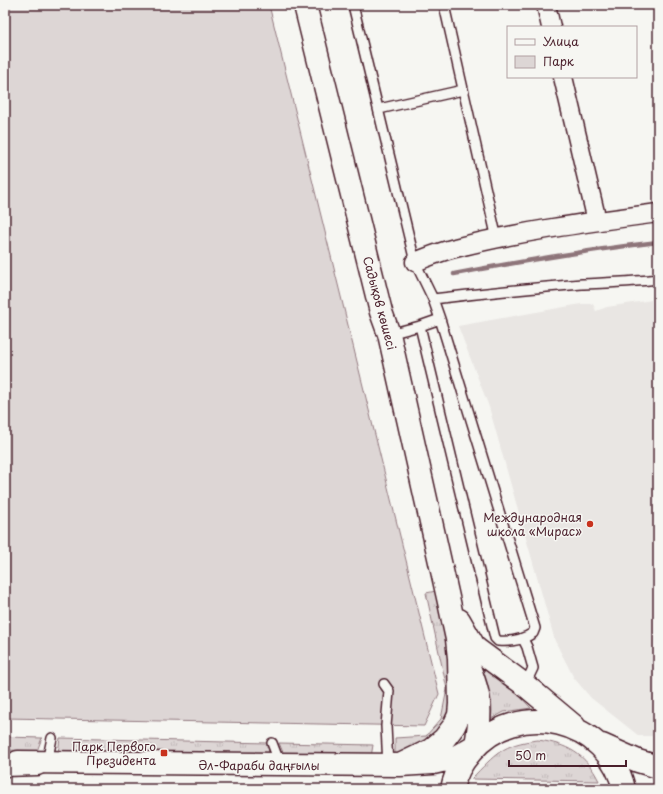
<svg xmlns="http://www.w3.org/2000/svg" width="663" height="794" font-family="'Playpen Sans',sans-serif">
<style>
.built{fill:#e9e6e3}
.grass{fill:url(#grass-tufts);stroke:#947a80}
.park{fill:#ddd6d5;stroke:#947a80}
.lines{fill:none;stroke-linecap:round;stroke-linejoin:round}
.stream{stroke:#8e747a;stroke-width:4.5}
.service-casing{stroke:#4a1f2b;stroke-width:12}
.minor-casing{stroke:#4a1f2b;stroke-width:21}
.tertiary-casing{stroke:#4a1f2b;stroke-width:25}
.primary-casing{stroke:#4a1f2b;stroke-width:25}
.service{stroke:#f6f6f2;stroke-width:9}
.minor{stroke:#f6f6f2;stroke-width:18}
.tertiary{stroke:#f6f6f2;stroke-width:22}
.primary{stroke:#f6f6f2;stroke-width:22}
.poi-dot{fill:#c8321e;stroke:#f6f6f2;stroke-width:1.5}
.labels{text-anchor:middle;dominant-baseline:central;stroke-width:3;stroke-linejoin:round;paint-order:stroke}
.street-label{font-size:12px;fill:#4a1f2b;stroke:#f6f6f2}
.poi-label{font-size:12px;fill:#4a1f2b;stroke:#f6f6f2;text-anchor:end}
</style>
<defs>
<pattern id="grass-tufts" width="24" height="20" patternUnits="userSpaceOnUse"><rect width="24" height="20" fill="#ddd6d5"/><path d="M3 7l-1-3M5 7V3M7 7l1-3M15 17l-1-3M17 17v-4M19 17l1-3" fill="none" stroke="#bfb7b7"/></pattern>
</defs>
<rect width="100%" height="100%" fill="#f6f6f2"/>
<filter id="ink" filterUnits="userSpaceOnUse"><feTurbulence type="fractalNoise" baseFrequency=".025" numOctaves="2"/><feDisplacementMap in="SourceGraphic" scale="8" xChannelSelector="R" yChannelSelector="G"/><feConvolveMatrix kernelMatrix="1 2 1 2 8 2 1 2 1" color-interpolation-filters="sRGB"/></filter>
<g filter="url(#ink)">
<path class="built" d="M658 299V736H639L591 698 574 678 555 641 489 407 458 326 581 304H593L596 311 607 307Z"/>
<path class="grass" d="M436 591 449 642 450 719 436 740 395 754V738L426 736 441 719 447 689 426 593Z
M469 653 515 691 531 708 504 712 491 719C496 695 479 673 469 653Z
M5 737 42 738 37 751 5 750Z
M60 738 267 743 270 755 58 753Z
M538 740C567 744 586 754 599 781L471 779C496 754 502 744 538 740Z
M279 743 373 745 371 757H285Z"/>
<path class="park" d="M5 5H269L439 694 424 726 5 718Z"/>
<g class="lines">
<path class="stream" d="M454 274C522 261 589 250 658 242"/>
<g class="service-casing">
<path id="service" d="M353 5 415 262 433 299 440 319 535 628 533 633C523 640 511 642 498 641L495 638 420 326
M444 5 497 239
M379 109 463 90
M433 299C483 293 532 288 582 284 607 283 633 282 658 279
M389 334 420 326 440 319
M523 639 527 647 533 668 525 685
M384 684 389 691 386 726 388 766
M272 743 280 764
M47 762 52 738"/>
</g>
<g class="minor-casing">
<path id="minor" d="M546 5 551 27
M563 77 597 221
M415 262C428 257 442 251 455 248 521 231 591 222 658 213"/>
</g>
<g class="tertiary-casing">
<path id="tertiary" d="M305 5 381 312 389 334 449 602 457 639 459 658 460 704 459 715 454 726 444 739 431 750 400 765
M459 620 475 648 525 685 574 726
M464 655C480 692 483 706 476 745
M602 745 638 761 658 767
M18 762 400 765 433 763 454 758 476 745
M452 789C455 774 461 763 471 752 517 697 608 719 624 789"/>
</g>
<g class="primary-casing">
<path id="primary" d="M5 765 37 764"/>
</g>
<use href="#service" class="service"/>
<use href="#minor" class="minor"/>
<use href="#tertiary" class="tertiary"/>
<use href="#primary" class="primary"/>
</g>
</g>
<g class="poi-dot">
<circle cx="590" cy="524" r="4"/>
<rect x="160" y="749" width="8" height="8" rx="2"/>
</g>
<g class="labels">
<g class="street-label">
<text transform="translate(380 303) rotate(75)">Садықов көшесі</text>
<text x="259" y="765">Әл-Фараби даңғылы</text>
</g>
<g class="poi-label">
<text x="582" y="517">Международная<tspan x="582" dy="14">школа «Мирас»</tspan></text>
<text x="156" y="746">Парк Первого<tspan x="156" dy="14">Президента</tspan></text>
</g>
</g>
<rect width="663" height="794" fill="none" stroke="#f6f6f2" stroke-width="20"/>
<rect x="10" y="10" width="643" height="774" fill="none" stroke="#4a1f2b" stroke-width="1.5" filter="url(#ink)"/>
<rect x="507" y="26" width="130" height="52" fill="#f6f6f2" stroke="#b1a0a2"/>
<rect x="515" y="39" width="20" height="6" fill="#f6f6f2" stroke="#b1a0a2"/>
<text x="543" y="46" font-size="12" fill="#4a1f2b">Улица</text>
<rect x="515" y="56" width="20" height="12" fill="#ddd6d5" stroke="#b1a0a2"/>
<text x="543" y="66" font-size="12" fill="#4a1f2b">Парк</text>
<path d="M509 760v6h117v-6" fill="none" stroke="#4a1f2b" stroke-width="2"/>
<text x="515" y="760" font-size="12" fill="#4a1f2b" stroke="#f6f6f2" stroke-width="3" paint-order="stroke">50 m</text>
</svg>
